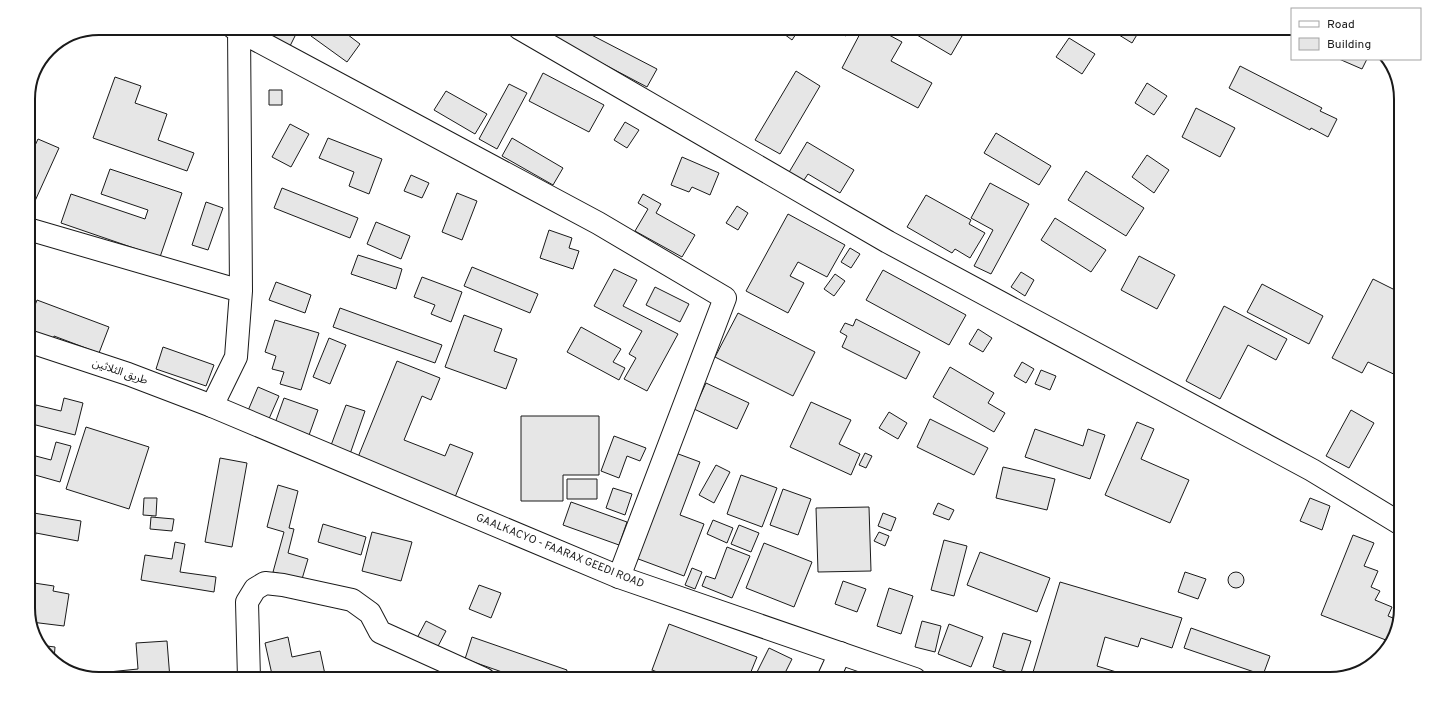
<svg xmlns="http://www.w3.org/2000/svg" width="1429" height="707" font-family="Overpass,'Noto Sans Arabic',sans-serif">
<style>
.building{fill:#e6e6e6;stroke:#1a1a1a}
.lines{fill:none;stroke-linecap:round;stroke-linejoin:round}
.minor-casing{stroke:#1a1a1a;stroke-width:24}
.major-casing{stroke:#1a1a1a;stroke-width:24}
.minor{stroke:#fff;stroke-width:22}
.major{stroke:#fff;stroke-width:22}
.labels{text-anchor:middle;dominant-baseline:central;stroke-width:3;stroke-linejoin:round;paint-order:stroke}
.street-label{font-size:11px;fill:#1a1a1a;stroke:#fff}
.rim{fill:none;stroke:#1a1a1a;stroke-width:2}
</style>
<rect width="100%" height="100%" fill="#fff"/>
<path class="building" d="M260 28H299L289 48 258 32Z
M317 28H339L360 44 347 62 311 36Z
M540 28H578L657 69 647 87 539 30Z
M581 28H598L594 35Z
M776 28H800L792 40Z
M832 28H851L846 36Z
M863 28H876L902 42 891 61 932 83 918 108 842 68Z
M921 28H948L962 36 951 55 917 35Z
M1112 28H1141L1132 43 1111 30Z
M1268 28H1292V36Z
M1069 38 1095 54 1082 74 1056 57Z
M1339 59H1367L1362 69Z
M1240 66 1322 108 1320 111 1337 119 1328 137 1311 128 1310 130 1229 88Z
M796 71 820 86 780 154 755 140Z
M543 73 604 105 589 132 529 101Z
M115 77 141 86 135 103 167 114 158 140 194 153 187 171 93 138Z
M1147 83 1167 96 1154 115 1135 103Z
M509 84 527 93 497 149 479 139Z
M269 90H282V105H269Z
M446 91 487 114 475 134 434 110Z
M1196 108 1235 128 1220 157 1182 137Z
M625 122 639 130 627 148 614 140Z
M290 124 309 134 291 167 272 157Z
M996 133 1051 166 1039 185 984 153Z
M28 136 34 138 28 149Z
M328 138 382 159 369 194 349 186 354 172 319 158Z
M512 138 563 168 553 185 502 156Z
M38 139 59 148 30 212 28 211V161Z
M807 142 854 170 840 193 808 174 802 183 788 174Z
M1147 155 1169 170 1154 193 1132 177Z
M682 157 719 173 710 195 692 187 689 192 671 185Z
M110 169 182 193 160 257 61 223 71 194 145 219 148 210 101 194Z
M1086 171 1144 208 1126 236 1068 200Z
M411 175 429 183 422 198 404 191Z
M990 183 1029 204 991 274 974 266 993 230 971 218Z
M282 188 358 218 350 238 274 208Z
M457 193 477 201 462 240 442 232Z
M643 194 661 204 656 213 695 235 682 257 635 231 648 209 638 203Z
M926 195 971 220 969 224 985 233 970 258 955 249 952 253 907 227Z
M206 202 223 208 208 250 192 245Z
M737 206 748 213 738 230 726 223Z
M788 214 845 245 827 277 798 262 790 276 804 283 788 313 746 291Z
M1055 218 1106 250 1091 272 1041 240Z
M376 222 410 236 401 259 367 244Z
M549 230 572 238 569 248 579 251 573 269 540 258Z
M28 240 35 243 29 259H28Z
M850 248 860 254 851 268 841 262Z
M358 255 402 269 396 289 351 274Z
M1139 256 1175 275 1157 309 1121 290Z
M472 267 538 294 530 313 464 286Z
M614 269 637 280 623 306 678 334 647 391 624 379 636 358 629 354 642 331 594 306Z
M883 270 966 315 949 345 866 300Z
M1021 272 1034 280 1025 296 1011 287Z
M835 274 845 281 834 296 824 289Z
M422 277 462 292 451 322 431 314 435 305 414 297Z
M1373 279 1401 293V375L1400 377 1368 362 1362 373 1332 358Z
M276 282 311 295 305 313 269 300Z
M1262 284 1323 316 1309 344 1247 312Z
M655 287 689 304 680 322 646 305Z
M37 300 109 327 99 353 54 336 50 347 28 339V323Z
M1224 306 1287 339 1276 360 1248 345 1220 399 1186 381Z
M340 308 442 345 435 363 333 327Z
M738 313 815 352 793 396 715 357Z
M464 315 502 329 494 351 517 359 506 389 445 367Z
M856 319 920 352 906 379 842 347 847 336 840 332 845 323 853 326Z
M275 320 319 333 301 390 280 384 284 372 272 369 276 356 265 352Z
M581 327 621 349 613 362 625 368 619 380 567 352Z
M978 329 992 338 983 352 969 344Z
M329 338 346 345 330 384 313 377Z
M163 347 214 365 206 386 156 369Z
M397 361 440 378 431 400 422 396 404 440 445 456 450 444 473 453 453 502 356 462Z
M1022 362 1034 369 1026 383 1014 376Z
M950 367 994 393 988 403 1005 413 994 432 933 397Z
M1041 370 1056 376 1050 390 1035 384Z
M706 383 749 403 737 429 694 409Z
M258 387 279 396 268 421 247 413Z
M64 398 83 403 75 435 32 424 36 405 61 411Z
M284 398 318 410 308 438 274 426Z
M811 402 851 420 839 444 860 454 851 475 790 447Z
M346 405 365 411 350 454 330 448Z
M1351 410 1374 423 1349 468 1326 456Z
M889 412 907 423 898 439 879 428Z
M521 416H599V475H563V501H521Z
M930 419 988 448 974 475 917 447Z
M1137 422 1154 429 1141 459 1189 480 1170 523 1105 495Z
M86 427 149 447 129 509 66 489Z
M1035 429 1083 446 1088 429 1105 435 1090 479 1025 457Z
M614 436 646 448 640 461 627 456 619 478 601 471Z
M56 442 71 446 60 482 28 473V454L51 460Z
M673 452 700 462 680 515 704 524 684 576 633 557Z
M865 453 872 456 866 468 859 465Z
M220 458 247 463 232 547 205 542Z
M716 465 730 472 714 503 699 495Z
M1003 467 1055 479 1047 510 996 498Z
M741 475 777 488 762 527 727 514Z
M567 479H597V499H567Z
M278 485 298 491 289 528 294 529 288 553 308 559 302 579 273 572 284 532 267 527Z
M613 488 632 494 625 515 606 508Z
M783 489 811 499 798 535 770 525Z
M144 498H157L156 516 143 515Z
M1310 498 1330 506 1322 530 1300 521Z
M571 502 627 522 619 545 563 525Z
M938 503 954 510 949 520 933 514Z
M869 507 871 571 818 572 816 508Z
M28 512 81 521 78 541 36 533 34 542 28 541Z
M883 513 896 518 891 531 878 526Z
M151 517 174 519 172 531 150 529Z
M713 520 733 528 727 543 707 534Z
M323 524 366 537 361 555 318 542Z
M739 525 759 533 751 552 731 544Z
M372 532 412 542 401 581 362 571Z
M879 532 889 536 885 546 874 541Z
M1353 535 1374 543 1364 566 1378 571 1371 587 1380 591 1375 600 1392 607 1388 616 1398 620 1394 639 1391 642 1321 615Z
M944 540 967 546 954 596 931 590Z
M175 542 185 544 180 572 216 577 214 592 141 580 145 555 172 559Z
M764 543 812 562 794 607 746 588Z
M727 547 750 556 732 598 702 586 706 576 715 579Z
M980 552 1050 578 1037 612 967 585Z
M692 568 702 572 695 589 685 585Z
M1228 580a8 8 0 1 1 16 0a8 8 0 1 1-16 0Z
M1185 572 1206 579 1198 599 1178 592Z
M843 581 866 589 857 612 835 604Z
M1060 582 1182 618 1172 648 1141 638 1138 647 1105 637 1097 666 1126 675 1125 679H1031Z
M34 583 54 586 53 591 69 594 64 626 31 622 28 613V594L32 595Z
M479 585 501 593 491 618 469 609Z
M889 588 913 596 901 634 877 626Z
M426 621 446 631 436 650 416 640Z
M922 621 941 626 935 652 915 647Z
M669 624 757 657 748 679H675L652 670Z
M949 624 983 637 971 667 938 654Z
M1191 628 1270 656 1263 675 1184 648Z
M1003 633 1031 641 1020 676 993 667Z
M288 637 292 657 320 651 326 679H273L265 643Z
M472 637 567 670 564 679H522L465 659Z
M167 641 170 679H99L79 675 138 669 136 643Z
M39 645 55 647 54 660 40 648Z
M769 648 792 659 782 679H766L756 674Z
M651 671 669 679H647Z
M407 674 415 679H404Z
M371 676 372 679H356Z"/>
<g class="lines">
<g class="minor-casing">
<path id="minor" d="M234 28 598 223 725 298 619 577
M519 28 888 242 1312 470 1401 524
M28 229 241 291
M212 406 236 357 241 291 239 28
M249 679 247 602 255 589 265 583 283 585 352 600 370 613 380 632 484 679
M828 679 840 653"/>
</g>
<g class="major-casing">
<path id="major" d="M28 341 128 374 212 406 619 577 915 679"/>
</g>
<use href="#minor" class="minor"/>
<use href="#major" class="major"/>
</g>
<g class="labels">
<g class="street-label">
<text transform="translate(120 372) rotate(19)">طريق الثلاثين</text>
<text transform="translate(560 551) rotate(22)">GAALKACYO - FAARAX GEEDI ROAD</text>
</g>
</g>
<path d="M0 0H1429V707H0ZM99 35H1330A64 64 0 0 1 1394 99V608A64 64 0 0 1 1330 672H99A64 64 0 0 1 35 608V99A64 64 0 0 1 99 35Z" fill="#fff" fill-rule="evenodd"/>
<path class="rim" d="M99 35H1330A64 64 0 0 1 1394 99V608A64 64 0 0 1 1330 672H99A64 64 0 0 1 35 608V99A64 64 0 0 1 99 35Z"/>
<rect x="1291" y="8" width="130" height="52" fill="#ffffff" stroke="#a3a3a3"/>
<rect x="1299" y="21" width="20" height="6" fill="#ffffff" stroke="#a3a3a3"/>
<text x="1327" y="28" font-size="12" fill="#1a1a1a">Road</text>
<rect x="1299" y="38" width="20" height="12" fill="#e6e6e6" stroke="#a3a3a3"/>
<text x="1327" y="48" font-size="12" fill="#1a1a1a">Building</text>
</svg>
